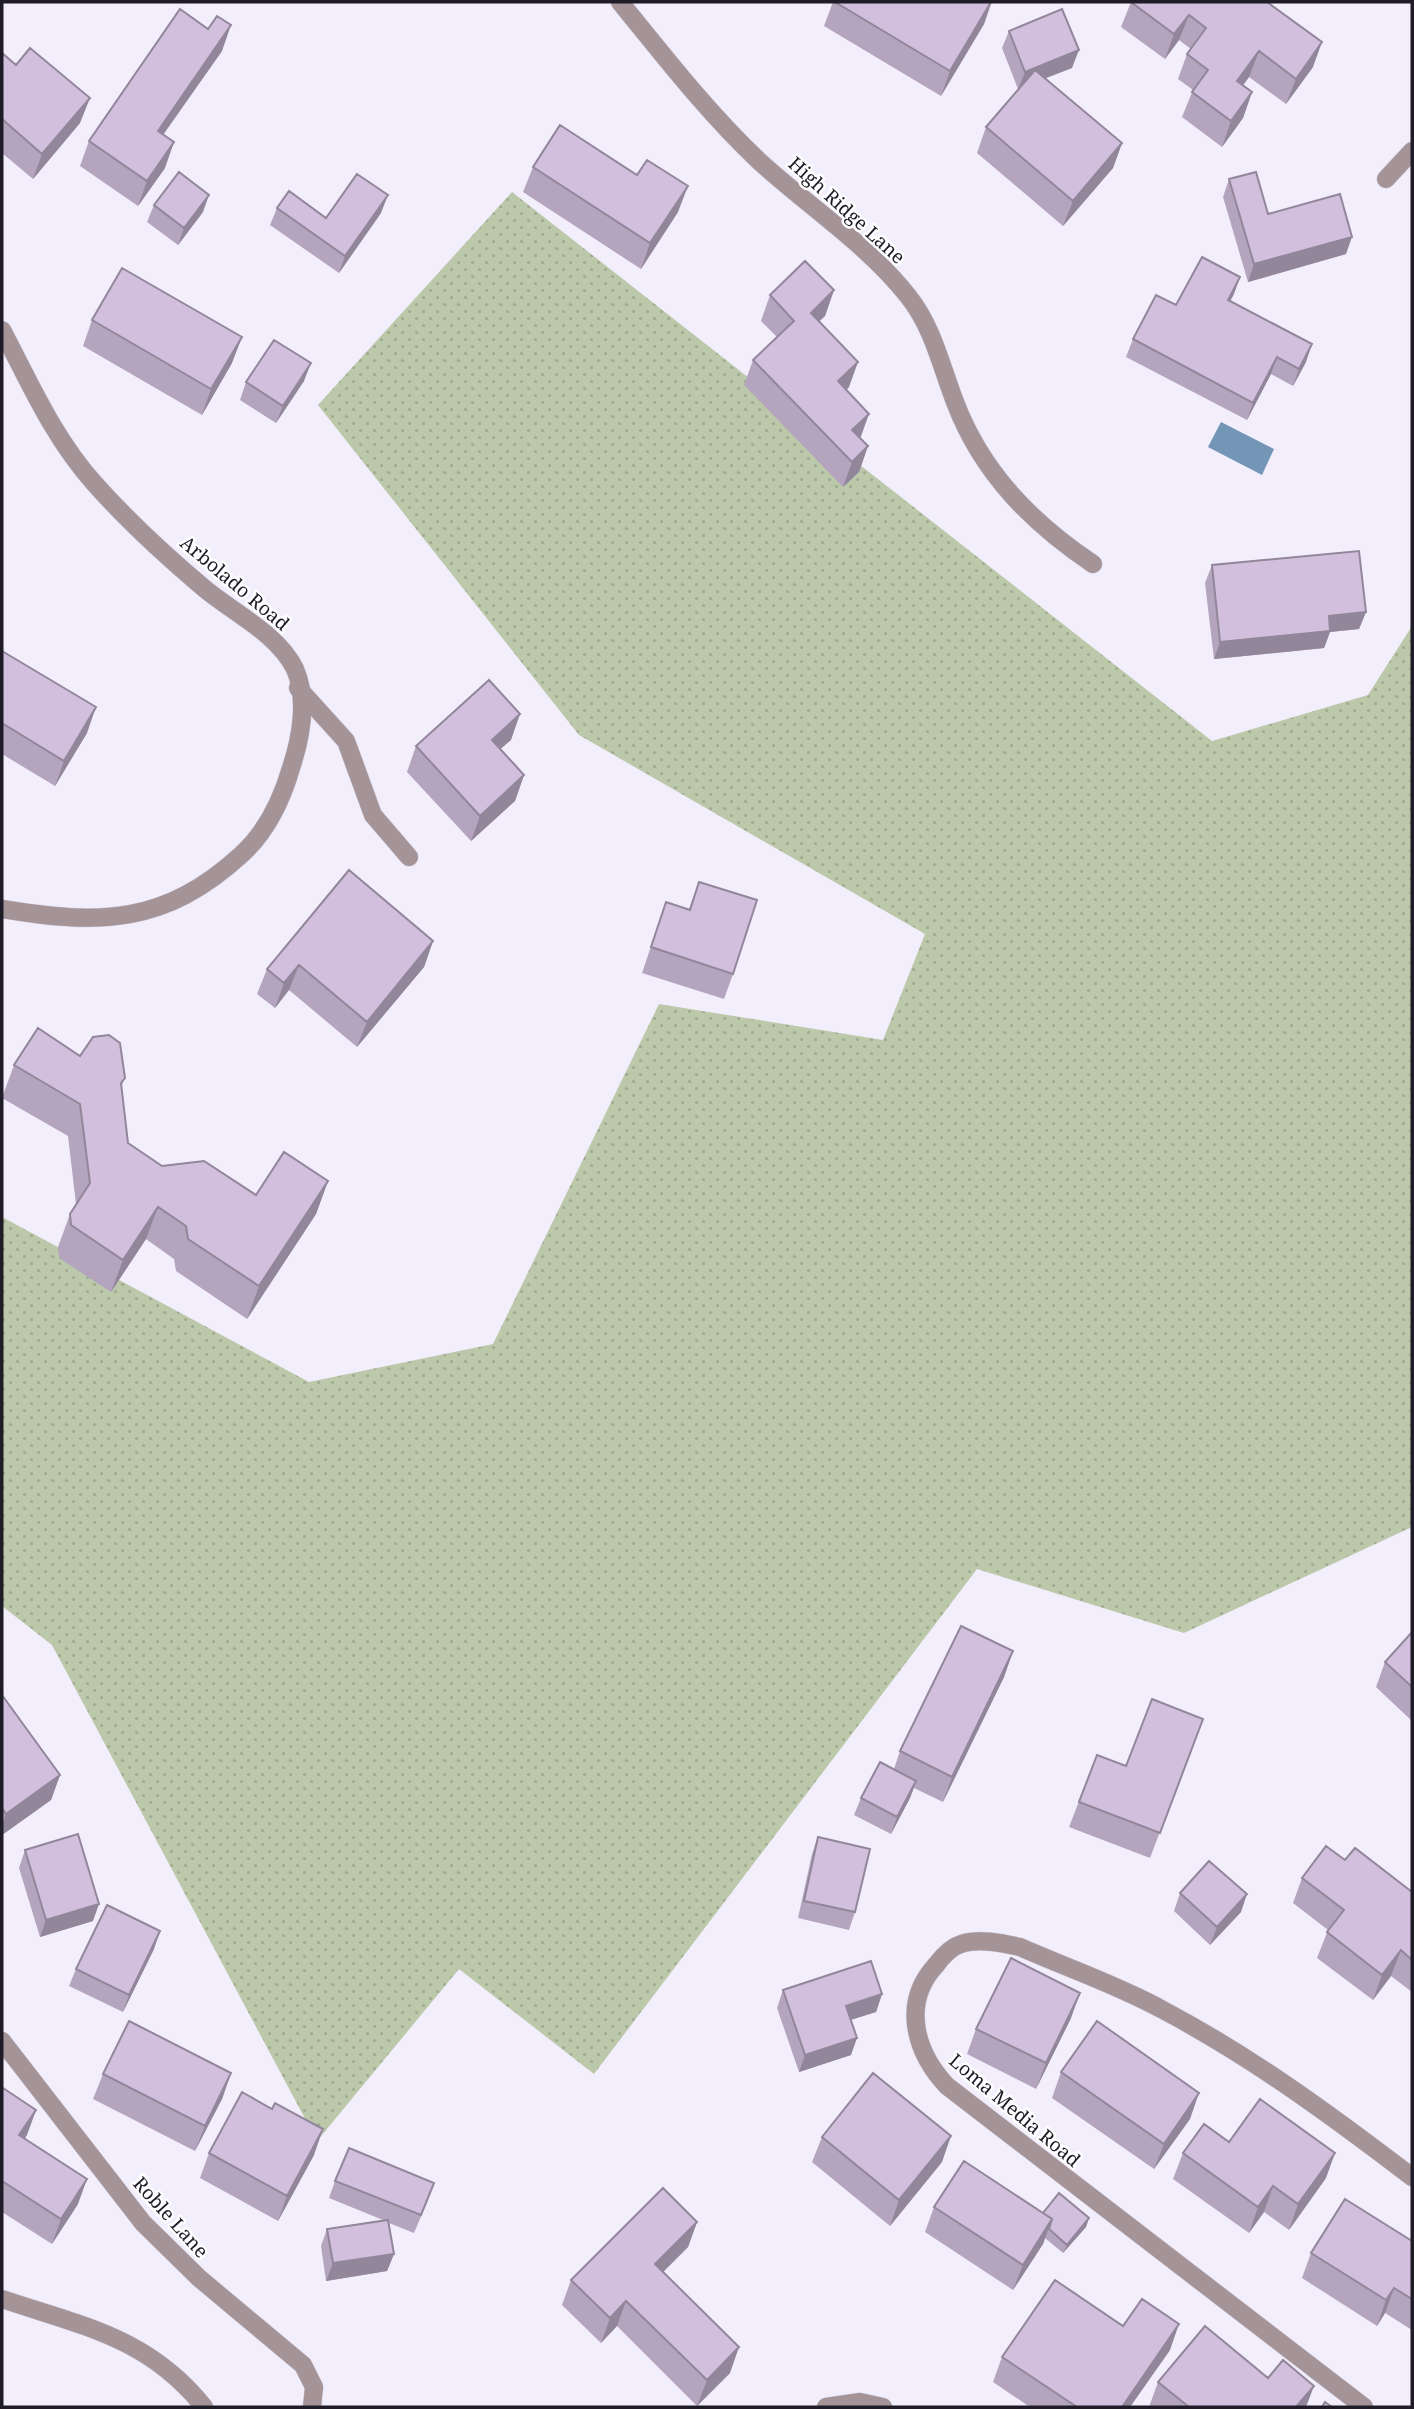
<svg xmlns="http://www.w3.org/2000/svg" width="1414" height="2409" font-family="'Noto Serif',serif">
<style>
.grass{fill:url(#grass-dots)}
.water{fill:#7395b6}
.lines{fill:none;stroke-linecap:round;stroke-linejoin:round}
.lane-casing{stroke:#d0ccda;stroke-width:19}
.street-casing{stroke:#d0ccda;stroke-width:19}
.lane{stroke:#a49397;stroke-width:18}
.street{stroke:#a49397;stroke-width:18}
.wall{fill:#b4a4be}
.shaded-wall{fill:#92869b}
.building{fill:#d1bfdd;stroke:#92869b;stroke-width:2}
.labels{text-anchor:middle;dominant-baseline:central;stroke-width:5;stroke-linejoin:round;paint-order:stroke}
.street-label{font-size:19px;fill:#1f1c28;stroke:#fefefe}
</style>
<defs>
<pattern id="grass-dots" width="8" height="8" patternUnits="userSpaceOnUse" patternTransform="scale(1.75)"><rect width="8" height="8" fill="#bcc8aa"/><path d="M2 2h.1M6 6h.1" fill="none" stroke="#a1ab92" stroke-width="1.8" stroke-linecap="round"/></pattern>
</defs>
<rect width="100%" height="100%" fill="#f2eefc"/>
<path class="grass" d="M512 192 1212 741 1368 695 1412 626V1527L1184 1633 977 1569 594 2074 459 1969 317 2141 52 1645 2 1606V1217L309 1382 493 1344 659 1004 883 1040 925 934 579 735 318 405Z"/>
<path class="water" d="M1221 422 1274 449 1262 475 1208 447Z"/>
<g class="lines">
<g class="lane-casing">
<path id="lane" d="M1386 179 1412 151
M298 688 346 741 373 815 409 857"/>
</g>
<g class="street-casing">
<path id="street" d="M620 2C664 56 708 113 759 161 808 206 867 244 908 296 933 327 941 366 955 402 982 473 1032 523 1093 564
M2 330C30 383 53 437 94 483 127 520 167 557 205 589 234 613 278 634 295 669 308 699 301 738 291 768 282 799 267 831 242 854 165 925 100 925 2 909
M2 2041 143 2223 199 2278 303 2365 314 2387 312 2407
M2 2299C82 2326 148 2337 204 2407
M826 2407 860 2402 883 2407
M1364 2407 947 2086C915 2052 901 2003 936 1965 942 1957 951 1947 961 1944 979 1938 1002 1943 1020 1947 1067 1968 1118 1985 1163 2010 1252 2057 1332 2116 1412 2177"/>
</g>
<use href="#lane" class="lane"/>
<use href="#street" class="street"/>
</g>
<path class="wall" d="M833 2H992L984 24 941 96 824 26Z
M1131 2H1267L1313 67 1286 104 1249 77 1243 85 1252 92 1243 118 1222 147 1182 117 1193 90 1178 79 1187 54 1191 49 1179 40 1165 59 1121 27Z
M1009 31 1072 68 1045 78 1122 143 1113 168 1063 226 977 153 986 127 1018 89 1002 48Z
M222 51 163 135 165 168 138 206 80 166 89 141Z
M2 53 80 123 33 179 2 153Z
M533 167 637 175 678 212 641 269 523 192Z
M1229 179 1268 214 1346 254 1248 282 1223 197Z
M154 205 203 212 178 245 147 222Z
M277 208 326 218 381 213 339 273 270 225Z
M1240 277 1230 301 1306 362 1293 386 1271 374 1247 420 1126 357 1133 339 1176 305Z
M834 290 825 316 819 321 849 387 846 390 860 439 868 446 859 472 843 487 744 385 753 360 777 337 761 321 770 295Z
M92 320 232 363 202 415 83 346Z
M304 381 276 423 240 400 246 382Z
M1212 565 1366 612 1359 629 1330 632 1324 648 1214 659 1205 583Z
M2 651 87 733 55 786 2 754Z
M511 740 500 749 524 775 515 801 471 841 407 772 416 746Z
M699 882 733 974 724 999 642 973 666 902 689 909Z
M433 941 424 967 357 1047 289 990 275 1008 257 994 267 969Z
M80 1056 125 1078 121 1087 128 1143 162 1166 256 1195 328 1181 316 1214 247 1319 176 1271 174 1259 146 1239 111 1292 59 1258 58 1247 70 1214 76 1204 68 1136 2 1098 14 1065Z
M1412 1632V1721L1376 1687 1385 1662Z
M1013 1651 1004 1677 943 1802 914 1788 910 1798 891 1834 854 1815 861 1798 894 1769 900 1751Z
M2 1695 60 1775 51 1800 2 1835Z
M1203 1719 1150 1858 1069 1827 1097 1755 1126 1766Z
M818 1837 855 1912 849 1930 798 1918 812 1854Z
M25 1850 93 1921 40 1937 19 1868Z
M1345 1860 1412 1892V1992L1391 1976 1373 2000 1317 1958 1328 1930 1293 1903 1302 1878Z
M1180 1893 1241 1912 1210 1945 1174 1911Z
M154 1949 123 2012 69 1986 76 1969Z
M783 1990 882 1994 876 2012 851 2020V2055L799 2072 777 2008Z
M1071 2018 1036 2089 967 2054 976 2029Z
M1061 2072 1190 2119 1154 2169 1052 2098Z
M231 2073 222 2099 195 2151 93 2099 103 2074Z
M2 2090 36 2110 25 2139 78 2204 52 2244 2 2212Z
M822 2137 942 2162 890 2226 812 2162Z
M1229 2142 1326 2178 1289 2230 1264 2212 1249 2233 1173 2179 1183 2153Z
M209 2153 314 2155 278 2221 200 2178Z
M335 2181 428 2200 414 2233 389 2223 394 2254 387 2271 326 2281 321 2246 327 2229 383 2220 329 2198Z
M934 2207 1043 2213 1089 2218 1086 2227 1063 2253 1045 2238 1043 2244 1013 2290 925 2232Z
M697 2222 688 2247 663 2272 730 2373 697 2406 617 2326 601 2343 562 2305 571 2280Z
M1412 2241V2330L1385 2313 1377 2326 1302 2278 1311 2253Z
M1170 2350 1130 2407H1030L993 2382 1002 2357Z
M1158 2382 1306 2407H1149Z"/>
<path class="shaded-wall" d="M991 2 984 24 941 96 950 71Z
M1189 15 1179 40 1165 59 1174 34Z
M231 25 222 51 148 156 158 131Z
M1322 42 1313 67 1286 104 1296 79Z
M1079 50 1072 68 1018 89 1025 72Z
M1259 51 1249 77 1228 106 1237 81Z
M1252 92 1243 118 1222 147 1231 121Z
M90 98 80 123 33 179 42 154Z
M174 142 165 168 138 206 147 181Z
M1122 143 1113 168 1063 226 1073 201Z
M688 186 678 212 641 269 650 243Z
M209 195 203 212 178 245 184 228Z
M388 195 381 213 339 273 345 256Z
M1352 237 1346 254 1248 282 1254 264Z
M1240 277 1234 294 1222 317 1228 300Z
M834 290 825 316 802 338 811 313Z
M242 337 232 363 202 415 211 389Z
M1312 344 1306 362 1293 386 1299 369Z
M1277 357 1271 374 1247 420 1253 403Z
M858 362 849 387 828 407 838 381Z
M311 363 304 381 276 423 283 406Z
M869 414 860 439 852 430Z
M868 446 859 472 843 487 852 462Z
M1366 612 1359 629 1330 632 1324 648 1214 659 1220 642 1329 616Z
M96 707 87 733 55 786 64 761Z
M520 714 511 740 482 765 492 740Z
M524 775 515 801 471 841 480 816Z
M433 941 424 967 357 1047 367 1022Z
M299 965 289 990 275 1008 284 983Z
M328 1181 316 1214 247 1319 259 1286Z
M158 1207 146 1239 111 1292 123 1260Z
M1013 1651 1004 1677 943 1802 952 1777Z
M60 1775 51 1800 2 1835V1825L6 1814Z
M916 1781 910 1798 891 1834 897 1817Z
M1247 1894 1241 1912 1210 1945 1217 1927Z
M99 1904 93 1921 40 1937 46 1920Z
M160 1931 154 1949 123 2012 129 1995Z
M1401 1950 1391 1976 1373 2000 1382 1975Z
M1080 1993 1071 2018 1036 2089 1046 2063Z
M882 1994 876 2012 840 2023 846 2006Z
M857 2038 851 2055 799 2072 805 2055Z
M231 2073 222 2099 195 2151 205 2126Z
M1199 2093 1190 2119 1154 2169 1164 2144Z
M36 2110 27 2135 10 2161 19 2135Z
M323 2129 314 2155 278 2221 287 2196Z
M951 2136 942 2162 890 2226 899 2200Z
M1335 2153 1326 2178 1289 2230 1298 2204Z
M87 2179 78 2204 52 2244 61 2219Z
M1273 2186 1264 2212 1249 2233 1258 2207Z
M1089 2218 1086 2227 1063 2253 1067 2245Z
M1052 2219 1043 2244 1013 2290 1023 2265Z
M697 2222 688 2247 645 2290 655 2264Z
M394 2254 387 2271 326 2281 333 2263Z
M1394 2288 1385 2313 1377 2326 1386 2300Z
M626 2301 617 2326 601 2343 610 2318Z
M1179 2324 1170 2350 1130 2407H1122Z
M739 2347 730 2373 697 2406 707 2380Z
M1314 2386 1306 2407H1296Z"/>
<path class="building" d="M835 2H991L950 71Z
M1131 2H1267L1322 42 1296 79 1259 51 1237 81 1252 92 1231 121 1192 92 1208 70 1187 54 1206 28 1189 15 1174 34Z
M180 9 208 29 217 16 231 25 158 131 174 142 147 181 89 141Z
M1062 9 1079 50 1025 72 1009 31Z
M30 48 90 98 42 154 2 119V53L16 65Z
M1035 70 1122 143 1073 201 986 127Z
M560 125 637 175 647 160 688 186 650 243 533 167Z
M179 172 209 195 184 228 154 205Z
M1256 172 1268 214 1340 194 1352 237 1254 264 1229 179Z
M357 174 388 195 345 256 277 208 289 191 326 218Z
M1202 257 1240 277 1228 300 1312 344 1299 369 1277 357 1253 403 1133 339 1156 295 1176 305Z
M805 261 834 290 811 313 858 362 838 381 869 414 852 430 868 446 852 462 753 360 794 321 770 295Z
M122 268 242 337 211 389 92 320Z
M274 340 311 363 283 406 246 382Z
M1359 551 1366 612 1329 616 1330 631 1220 642 1212 565Z
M2 651 96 707 64 761 2 723Z
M489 680 520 714 492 740 524 775 480 816 416 746Z
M349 870 433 941 367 1022 299 965 284 983 267 969Z
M699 882 757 900 733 974 651 947 666 902 690 910Z
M38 1028 80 1056 93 1037 109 1035 120 1043 125 1078 121 1083 128 1143 162 1166 204 1161 256 1195 284 1152 328 1181 259 1286 188 1239 186 1226 158 1207 123 1260 71 1225 70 1214 90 1183 80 1104 14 1065Z
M961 1626 1013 1651 952 1777 900 1751Z
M1412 1632V1687L1385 1662Z
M2 1695 60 1775 6 1814 2 1808Z
M1152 1699 1203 1719 1160 1833 1079 1802 1097 1755 1126 1766Z
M880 1762 916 1781 897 1817 861 1798Z
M78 1834 99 1904 46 1920 25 1850Z
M818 1837 870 1849 855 1912 804 1901Z
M1326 1846 1345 1860 1355 1848 1412 1892V1960L1401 1950 1382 1975 1327 1932 1344 1910 1302 1878Z
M1209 1861 1247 1894 1217 1927 1180 1893Z
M107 1905 160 1931 129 1995 76 1969Z
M1011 1958 1080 1993 1046 2063 976 2029Z
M871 1961 882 1994 846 2006 857 2038 805 2055 783 1990Z
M129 2021 231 2073 205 2126 103 2074Z
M1097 2021 1199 2093 1164 2144 1061 2072Z
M873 2073 951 2136 899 2200 822 2137Z
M3 2088 36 2110 19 2135 87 2179 61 2219 2 2181V2090Z
M242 2092 272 2109 275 2103 323 2129 287 2196 209 2153Z
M1260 2099 1335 2153 1298 2204 1273 2186 1258 2207 1183 2153 1204 2124 1229 2142Z
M349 2148 434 2183 421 2215 335 2181Z
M964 2161 1052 2219 1023 2265 934 2207Z
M663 2188 697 2222 655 2264 739 2347 707 2380 626 2301 610 2318 571 2280Z
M1059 2193 1089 2218 1067 2245 1049 2229 1052 2219 1043 2213Z
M1345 2199 1412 2241V2299L1394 2288 1386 2300 1311 2253Z
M388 2220 394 2254 333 2263 327 2229Z
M1055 2280 1123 2326 1142 2299 1179 2324 1122 2407H1077L1002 2357Z
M1205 2326 1268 2378 1283 2360 1314 2386 1296 2407H1189L1158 2382Z
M1325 2402 1332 2407H1322Z"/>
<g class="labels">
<g class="street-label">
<text transform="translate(847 210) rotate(42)">High Ridge Lane</text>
<text transform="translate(235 583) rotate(40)">Arbolado Road</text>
<text transform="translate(1015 2110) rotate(40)">Loma Media Road</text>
<text transform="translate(171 2217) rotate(48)">Roble Lane</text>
</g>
</g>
<rect width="1414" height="2409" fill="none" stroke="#1f1c28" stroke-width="7"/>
</svg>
